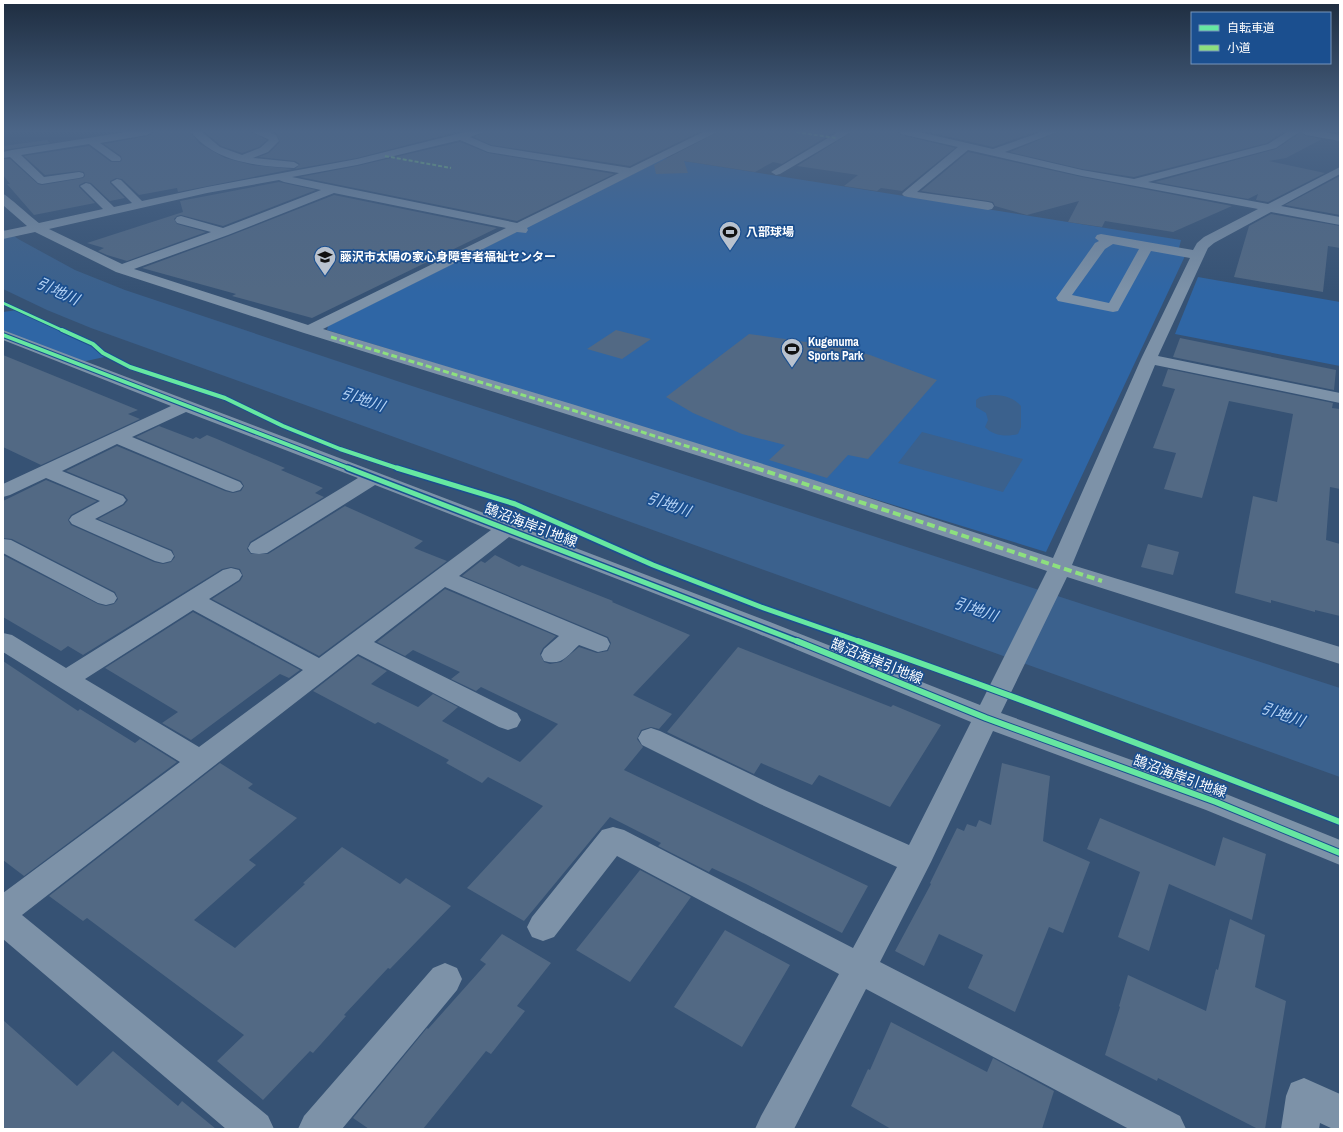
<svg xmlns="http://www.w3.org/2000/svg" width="1343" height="1132" font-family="'Archivo Narrow','Noto Sans JP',sans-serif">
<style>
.green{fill:#2f66a5}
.water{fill:#3b618d}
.building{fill:#526984}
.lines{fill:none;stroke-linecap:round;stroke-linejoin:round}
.minor{fill:#7d92a8;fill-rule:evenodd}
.quiet-far2{stroke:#8de07e;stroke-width:2;stroke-dasharray:4 2;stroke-linecap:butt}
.quiet-far1{stroke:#8de07e;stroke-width:3;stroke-dasharray:6 3;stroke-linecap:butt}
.quiet{stroke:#8de07e;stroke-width:4;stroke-dasharray:8 4;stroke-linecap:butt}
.cycleway-far3-casing{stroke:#1b4f8f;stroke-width:4.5}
.cycleway-far2-casing{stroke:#1b4f8f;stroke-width:6}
.cycleway-far1-casing{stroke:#1b4f8f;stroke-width:8}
.cycleway-casing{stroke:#1b4f8f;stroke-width:8}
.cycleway-far3{stroke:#66e7a1;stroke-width:3}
.cycleway-far2{stroke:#66e7a1;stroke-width:4}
.cycleway-far1{stroke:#66e7a1;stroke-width:5}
.cycleway{stroke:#66e7a1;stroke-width:6}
.labels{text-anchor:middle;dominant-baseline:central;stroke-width:3.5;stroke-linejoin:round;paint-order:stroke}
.far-poi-label{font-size:12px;font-weight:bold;fill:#fff;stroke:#1b4f8f;text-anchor:start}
.street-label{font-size:14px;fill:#fff;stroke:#1b4f8f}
.water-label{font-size:15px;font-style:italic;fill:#b5d3f5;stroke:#1b4f8f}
</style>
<rect width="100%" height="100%" fill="#365274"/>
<path class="green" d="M665 158 1181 240 1178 252 1185 256 1046 552 327 330 328 326Z
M1198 277 1340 302V366L1175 334Z
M17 310 88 342 109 356 77 363 3 332V312Z"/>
<path class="water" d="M3 229 20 240 75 270 125 290 409 385 1340 688V777L91 328 47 310 3 289Z
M991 395C1003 395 1013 397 1021 406V427L1018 434C1007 437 993 436 985 427L988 420 986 413 976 407V400L980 397Z
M922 432 1023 459 1003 492 898 463Z"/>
<path class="building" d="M157 132H190L200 144 225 158 252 165 293 169 178 192 177 188 139 195 122 179 116 178 110 181V183L125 198 110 201 91 183 85 182 79 185V187L95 203 34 215 7 184H10L3 175V159H10L38 184 42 185 83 178 85 176 84 172 79 171 45 175 24 156 89 146 111 162H120L122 160 121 156 104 144 147 136Z
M205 132H251L267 140 259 147 242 153 221 146Z
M274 132H457L357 158 295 169 300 164 295 161 259 157 269 153 280 142 277 134Z
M485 132H699L630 166 491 145 474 137Z
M718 132H834L782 164 773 162 755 172 684 161 688 173 656 174 654 165Z
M852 132H898L901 135 955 148 902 191 881 188 877 191 844 186 858 175 797 166Z
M928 132H1035L993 147Z
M1058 132H1283L1267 143 1134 177 1082 169 1010 152Z
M1300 133 1306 136 1322 139 1286 158 1269 161 1325 173 1268 202 1256 200 1258 194 1248 199 1155 182 1276 149Z
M47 140 50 143 3 150V146Z
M460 142 488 153 614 174 517 221 300 177 357 166Z
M968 152 1082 177 1232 206 1173 232 1105 221 1102 227 1068 222 1079 201 1027 215 995 206 993 202 988 201 921 191Z
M1340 176V215L1285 205Z
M279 182 316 190 223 226 181 215 177 216 174 219 177 224 206 232 127 261 107 255 98 251 104 248 87 243 183 212 180 201Z
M334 195 497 228 312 318 232 296 236 294 142 268 229 236Z
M1271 214 1340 226V248L1328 246 1323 292 1234 277 1249 226Z
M616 330 651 339 622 359 587 349Z
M749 334 841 347 870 355 937 380 868 459 848 455 827 478 769 460 785 445 742 434 693 413 666 397Z
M1180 338 1336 370 1334 390 1173 357Z
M3 355 138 410 128 414 140 419 41 465 3 447Z
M1168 369 1333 403 1332 408 1340 409V489L1330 487 1326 540 1340 544V616L1315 610V612L1271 600V603L1235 593 1253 496 1277 502 1293 414 1229 401 1202 498 1164 489 1176 453 1153 448 1175 389 1162 386Z
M159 426 193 439 196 437 200 439 207 435 217 439 285 468 281 470 323 488 315 493 324 497 250 542 247 549 251 554H268L345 506 423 541 414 548 447 561 319 656 212 599 240 581 243 576 240 569 231 567 222 569 83 655 68 646 61 651 3 617V555L98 604 106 606 114 604 118 599 115 592 12 539 3 538V501L46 480 97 501 71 515 68 520 71 525 154 562 163 564 171 562 175 557 172 550 98 519 124 505 128 500 124 495 66 471 117 446 225 491 233 493 241 491 244 486 241 481 136 437Z
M1148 544 1179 552 1173 575 1141 567Z
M495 555 519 567 522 565 613 601 612 602 690 635 633 695 672 714 659 729 651 727 641 730 637 739 643 747 624 770 868 886 842 933 746 884 712 868 709 872 658 846 661 843 610 817 524 921 467 888 543 806 488 777 482 783 446 763 449 760 378 722 375 724 313 691 358 656 387 671 371 684 418 707 433 694 458 707 442 721 520 762 558 724 481 687 476 691 451 679 460 672 413 650 405 656 377 642 445 589 556 636 543 648 540 654 544 662 550 664 561 662 579 647 597 653 608 651 611 643 608 637 462 576 481 561 485 563Z
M193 612 300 670 289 678 280 674 191 740 162 723 178 712 105 668Z
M738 647 891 707 893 705 941 725 890 807 819 775 812 785 761 763 754 774 667 732Z
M3 661 78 711 80 709 135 743 140 739 177 762 24 876 3 860Z
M220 763 253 784 248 788 297 818 249 860 256 865 194 920 235 948 305 884 303 883 342 847 400 884 406 878 451 906 390 969 388 968 344 1015 346 1016 313 1053 310 1051 263 1100 217 1061 244 1035 87 918 83 921 49 896Z
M1002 763 1050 776 1043 841 1090 862 1063 933 1049 927 1015 1012 968 988 983 955 939 934 924 966 895 951 931 884 930 883 957 828 964 831 967 824 976 827 979 820 991 825Z
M1100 818 1215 866 1223 837 1266 854 1252 920 1169 884 1149 951 1118 937 1140 872 1087 849Z
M640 870 691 897 630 982 576 950Z
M1230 919 1265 935 1255 987 1286 1001 1265 1129H1258L1158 1078 1157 1081 1105 1055 1120 1007 1119 1006 1128 975 1206 1011 1216 969 1218 970Z
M725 930 790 965 742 1047 674 1007Z
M502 934 551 963 517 1006 525 1011 491 1054 486 1051 423 1129H369L353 1118 427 1028 428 1029 486 964 480 960Z
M3 1020 77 1086 113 1051 178 1106 182 1101 216 1129H3Z
M891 1022 987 1072 993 1058 1054 1091 1042 1129H891L851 1106 868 1069 870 1070Z"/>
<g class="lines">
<path class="minor" d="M126 132H152L147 135 100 143 120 157 121 159 120 161H112L89 144 21 155 44 177 79 172 83 173 84 175 83 177 79 178 42 184 38 183 10 157 3 158V152L12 150Z
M191 132H202L220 147 242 155 260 148 269 140 268 139 252 132H269L276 135 279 141 268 152 253 158 294 162 299 165 294 168C258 166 216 163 191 132Z
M465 132H484L470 137 491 146 630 168 703 132H717L527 228 528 230 526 233 517 232 323 329 575 405 814 480 1053 558 1141 359 1190 258 1151 251 1118 311 1113 312 1058 301 1056 298 1095 243 1099 241 1095 238 1097 235 1101 234 1193 250 1197 243 1204 237 1258 209 1082 176 968 150 917 192 988 202 992 203 994 206 992 209 988 210 908 197 904 196 902 194 904 192 958 147 901 134 899 132H919L993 149 1041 132H1057L1005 152 1082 170 1134 179 1268 144 1287 132H1299L1276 148 1148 182 1268 204 1340 167V174L1281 206 1340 217V225L1271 212 1214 243 1208 248 1158 356 1340 393V403L1155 365 1072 565 1340 647V664L1067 577 1001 713 1226 794 1340 840V865L1206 810 993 731 931 862 880 962 1180 1116 1186 1129H1129L866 989 794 1129H755L761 1116 839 974 617 856 554 937 543 941 532 937 527 927 532 917 602 830 613 827 624 830 853 948 897 867 760 804 642 745 638 738 642 731 651 728 660 731 780 788 909 845 971 722 754 632 509 537 459 576 607 638 610 644 607 650 598 652 579 645C567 656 562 666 544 661L541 655 544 649 559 636 445 587 374 642 517 713 521 720 517 727 508 730 499 727 358 654 22 915 268 1116 274 1129H226L3 939V893L180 762 3 652V633L12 635 66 668 223 570 231 568 239 570 242 575 239 580 209 599 319 658 491 530 375 485 267 553 259 554 251 553 248 548 251 543 358 478 186 412 132 437 240 482 243 486 240 490 233 492 226 490 117 444 62 471 123 496 126 500 123 504 95 519 171 551 174 556 171 561 163 563 155 561 72 524 69 520 72 516 100 501 46 478 10 495 3 497V484L171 406 3 340V330L770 622 980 705 1047 571 800 488 563 413 304 333 116 272 35 232 3 239V231L27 226 4 206 3 194C6 194 33 219 39 223L103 209 80 186 86 183 90 184 114 207 132 203 111 182 117 179 121 180 142 201 207 187 357 159ZM460 140 488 152 619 173 517 223 292 177 357 165ZM279 180 284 182 321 190 223 228 181 216 177 217 175 220 177 223 211 232 122 264 49 229 207 193ZM334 193 506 228 308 325 134 269 228 235ZM1113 244 1139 249 1109 303 1072 295 1105 249ZM193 610 303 670 199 747 85 679Z
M838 132H851L780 174 776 175 771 172Z
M1301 132H1325L1340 135V141L1306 135Z
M3 539 11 540 114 593 117 598 114 603 106 605 98 603 3 553Z
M445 963 457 968 462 979 457 990 342 1129H298L304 1116 433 968Z
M1304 1078 1340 1094V1129H1333L1320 1123 1319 1129H1281L1286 1096 1291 1083Z"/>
<path class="quiet-far2" d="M796 132 836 138
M385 156 451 168"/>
<path class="quiet-far1" d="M331 337 569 409 759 469"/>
<path class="quiet" d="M756 468 1102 581"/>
<g class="cycleway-far3-casing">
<path id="cycleway-far3" d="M3 303 64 331"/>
</g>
<g class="cycleway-far2-casing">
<path id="cycleway-far2" d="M62 330 93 344 103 353 130 367 225 398 283 426 340 449 400 469
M3 335 351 469"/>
</g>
<g class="cycleway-far1-casing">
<path id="cycleway-far1" d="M348 468 799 642
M397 468 515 504 653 565 761 607 861 642"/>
</g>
<g class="cycleway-casing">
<path id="cycleway" d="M797 641 986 718 1216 802 1340 853
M858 641C1020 698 1180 759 1340 822"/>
</g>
<use href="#cycleway-far3" class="cycleway-far3"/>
<use href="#cycleway-far2" class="cycleway-far2"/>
<use href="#cycleway-far1" class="cycleway-far1"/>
<use href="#cycleway" class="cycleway"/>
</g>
<linearGradient id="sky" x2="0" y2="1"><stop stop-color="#1e2d40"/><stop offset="0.45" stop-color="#4c6688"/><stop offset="1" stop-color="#4c6688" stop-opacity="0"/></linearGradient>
<rect width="1343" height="291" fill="url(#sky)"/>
<defs>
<g id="stadium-pin" transform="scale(1.15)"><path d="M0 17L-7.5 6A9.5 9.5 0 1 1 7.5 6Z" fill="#b9c2ce" stroke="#1b4f8f"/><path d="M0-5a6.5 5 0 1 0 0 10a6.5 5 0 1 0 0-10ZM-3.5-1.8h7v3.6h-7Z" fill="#111"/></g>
<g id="school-pin" transform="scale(1.15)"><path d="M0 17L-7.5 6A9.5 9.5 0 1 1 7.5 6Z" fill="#b9c2ce" stroke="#1b4f8f"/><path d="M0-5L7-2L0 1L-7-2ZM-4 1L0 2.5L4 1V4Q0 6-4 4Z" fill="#111"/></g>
</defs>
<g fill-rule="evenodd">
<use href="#stadium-pin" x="730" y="232"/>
<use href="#school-pin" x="325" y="257"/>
<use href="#stadium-pin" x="792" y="349"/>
</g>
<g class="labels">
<g class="far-poi-label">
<text x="746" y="232">八部球場</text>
<text x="340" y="257">藤沢市太陽の家心身障害者福祉センター</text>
<text x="808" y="342">Kugenuma<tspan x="808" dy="14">Sports Park</tspan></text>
</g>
<g class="street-label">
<text transform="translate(531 525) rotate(21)">鵠沼海岸引地線</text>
<text transform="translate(877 661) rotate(22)">鵠沼海岸引地線</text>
<text transform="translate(1180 776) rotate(20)">鵠沼海岸引地線</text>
</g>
<g class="water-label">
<text transform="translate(58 291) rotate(24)">引地川</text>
<text transform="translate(363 399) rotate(19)">引地川</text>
<text transform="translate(669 504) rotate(19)">引地川</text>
<text transform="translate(976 609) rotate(19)">引地川</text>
<text transform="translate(1283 714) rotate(19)">引地川</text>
</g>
</g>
<rect width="1343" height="1132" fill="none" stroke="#ffffff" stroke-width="8"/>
<rect x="1191" y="12" width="140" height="52" fill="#1b4f8f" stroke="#7695bc"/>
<rect x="1199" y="25" width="20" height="6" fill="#66e7a1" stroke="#7695bc"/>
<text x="1227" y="32" font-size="12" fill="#ffffff">自転車道</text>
<rect x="1199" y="45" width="20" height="6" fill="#8de07e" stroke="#7695bc"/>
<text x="1227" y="52" font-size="12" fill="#ffffff">小道</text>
</svg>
